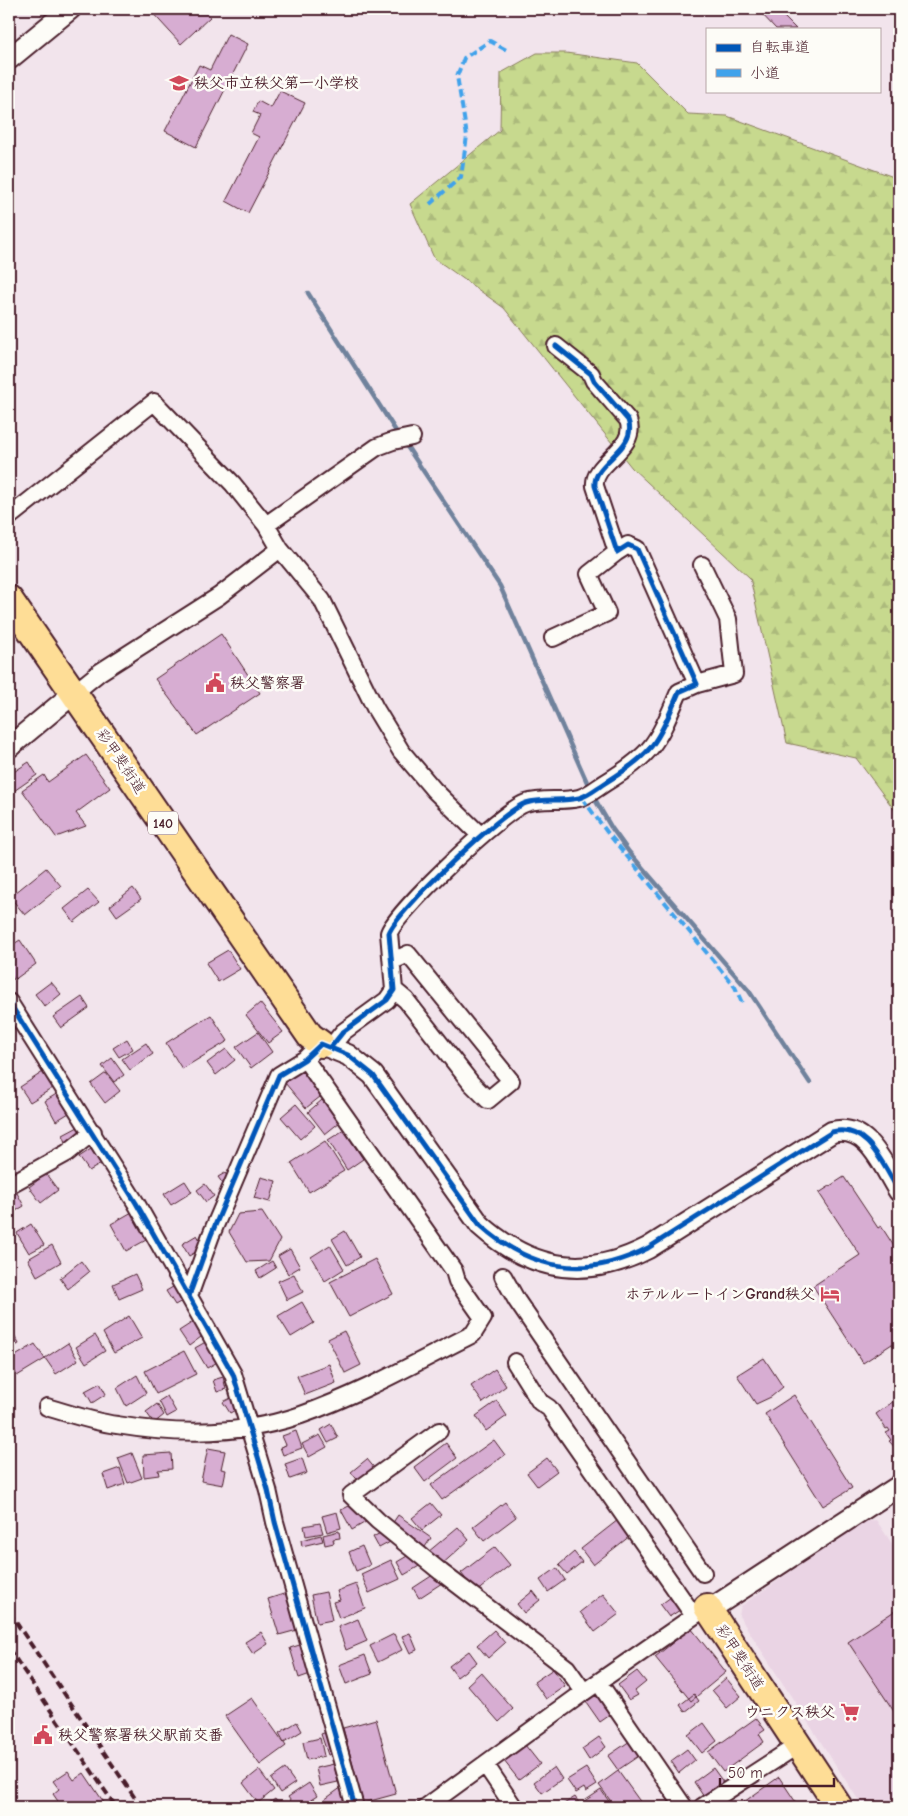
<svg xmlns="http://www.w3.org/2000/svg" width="908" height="1816" font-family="'Comic Neue','Klee One',sans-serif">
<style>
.built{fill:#ead4e4}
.forest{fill:url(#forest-firs);stroke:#887c5c}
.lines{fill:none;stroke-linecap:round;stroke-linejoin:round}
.stream{stroke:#6f829c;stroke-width:4.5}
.building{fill:#d7add2;stroke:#4a1f2b}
.minor-casing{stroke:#4a1f2b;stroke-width:20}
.tertiary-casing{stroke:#4a1f2b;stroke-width:24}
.trunk-casing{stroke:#4a1f2b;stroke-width:30}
.minor{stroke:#fdfcf7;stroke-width:16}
.tertiary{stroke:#fdfcf7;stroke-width:20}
.trunk{stroke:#fedd96;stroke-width:26}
.rail{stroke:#4a1f2b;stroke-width:4;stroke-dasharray:8 4;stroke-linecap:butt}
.quiet{stroke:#40a2eb;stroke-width:4;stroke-dasharray:8 4;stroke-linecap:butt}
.cycleway-casing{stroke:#fdfcf7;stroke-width:8}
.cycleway{stroke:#0057b8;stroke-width:5}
.labels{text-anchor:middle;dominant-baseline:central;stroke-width:5;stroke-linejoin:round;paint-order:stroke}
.shield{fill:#fdfcf7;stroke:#806168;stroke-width:1}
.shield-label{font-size:14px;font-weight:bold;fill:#4a1f2b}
.poi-label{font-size:15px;font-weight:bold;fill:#4a1f2b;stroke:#fdfcf7;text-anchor:start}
.street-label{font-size:15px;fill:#4a1f2b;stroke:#fdfcf7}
</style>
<defs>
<pattern id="forest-firs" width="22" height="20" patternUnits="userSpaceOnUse" patternTransform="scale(1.25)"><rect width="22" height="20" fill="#c7d98e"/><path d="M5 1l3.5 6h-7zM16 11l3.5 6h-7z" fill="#acba7b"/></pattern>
</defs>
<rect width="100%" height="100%" fill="#f2e4ec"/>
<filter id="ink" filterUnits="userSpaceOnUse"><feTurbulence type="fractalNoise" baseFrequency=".02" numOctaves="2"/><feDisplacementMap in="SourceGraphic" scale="10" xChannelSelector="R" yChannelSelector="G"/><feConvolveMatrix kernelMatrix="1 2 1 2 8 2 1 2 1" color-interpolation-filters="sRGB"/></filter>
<g filter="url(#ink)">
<path class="built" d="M876 1520 899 1554V1807H863L739 1616 741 1606 864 1521Z"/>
<path class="forest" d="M537 53H566L637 63 688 114 727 116 899 179V816L856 758 787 743 750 578 632 468 504 308 434 258 410 204 500 130 501 73Z"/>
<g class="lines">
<path class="stream" d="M308 293 399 436
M404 442 500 586 590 789
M593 796 611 827 629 852 749 991 810 1083"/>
</g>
<path class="building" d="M149 9H203L210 17 181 44Z
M761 9H776L796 29H776L759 11Z
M228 34 248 44 196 147 165 131 199 65 210 70Z
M280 91 305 103 248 213 226 201 259 137 251 133 260 115 253 112 258 101 271 108Z
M221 634 260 693 197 735 155 679Z
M86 755 110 788 76 813 86 826 56 837 22 790 44 775 48 782Z
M29 762 37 775 11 793 9 775Z
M46 868 61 886 25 915 10 897Z
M133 888 141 899 117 916 110 906Z
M88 890 99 902 74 922 64 909Z
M20 940 36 964 14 980 9 972V947Z
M228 950 240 969 218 982 206 963Z
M51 982 61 994 45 1007 35 994Z
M82 997 89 1008 61 1028 53 1017Z
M260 1003 283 1032 268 1043 246 1015Z
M211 1015 228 1041 182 1069 166 1043Z
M258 1032 272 1052 251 1068 236 1047Z
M127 1039 133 1049 119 1057 113 1048Z
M146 1043 153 1054 130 1070 122 1059Z
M226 1049 235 1060 216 1075 207 1063Z
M112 1058 124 1075 114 1082 102 1066Z
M304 1068 325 1093 306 1108 285 1083Z
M43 1072 53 1088 30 1102 20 1087Z
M106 1073 120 1091 105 1103 91 1084Z
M58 1093 69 1113 56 1121 45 1101Z
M322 1100 340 1122 325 1134 308 1112Z
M296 1104 315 1126 300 1139 281 1117Z
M78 1127 82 1134 66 1142 63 1135Z
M344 1130 363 1159 347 1170 328 1140Z
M325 1141 344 1171 309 1192 291 1163Z
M91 1149 101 1164 89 1171 79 1157Z
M225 1173 234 1185 228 1191 218 1177Z
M46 1174 58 1190 41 1203 29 1187Z
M261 1177 276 1181 270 1202 254 1198Z
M844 1177 878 1228 881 1226 899 1254V1355L892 1344 863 1363 813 1286 860 1255 819 1193Z
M185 1181 192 1192 171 1205 164 1194Z
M205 1184 214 1196 206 1202 197 1190Z
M17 1193 24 1206 9 1215V1197Z
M132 1212 148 1239 126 1251 111 1224Z
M262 1212 280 1240 269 1261 247 1262 229 1232 238 1214Z
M31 1224 44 1245 29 1253 17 1233Z
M345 1231 360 1257 347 1265 332 1239Z
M197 1235 204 1247 189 1256 182 1244Z
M52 1245 61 1262 37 1276 28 1259Z
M330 1245 344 1269 325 1281 311 1257Z
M290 1249 300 1267 288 1274 278 1256Z
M375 1259 393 1294 349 1317 330 1282Z
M81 1261 89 1272 68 1289 60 1278Z
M272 1261 276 1268 260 1278 256 1271Z
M135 1274 142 1289 119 1299 113 1284Z
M294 1274 303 1292 287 1300 278 1281Z
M178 1284 187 1298 175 1305 166 1291Z
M302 1302 314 1323 291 1337 278 1316Z
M129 1316 142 1338 114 1353 103 1333Z
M196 1320 205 1334 189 1346 179 1331Z
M9 1325 19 1344 9 1349Z
M344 1331 361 1365 345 1373 328 1339Z
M95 1335 105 1351 86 1363 76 1347Z
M209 1340 221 1360 207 1368 195 1348Z
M68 1343 78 1360 56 1374 45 1358Z
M35 1344 45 1359 17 1376 9 1360Z
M184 1351 196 1374 156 1394 145 1371Z
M764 1358 783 1387 771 1397 756 1404 737 1375Z
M329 1364 336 1383 305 1395 297 1376Z
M495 1369 506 1386 483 1403 471 1386Z
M137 1375 146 1393 126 1406 117 1388Z
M223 1377 226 1389 217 1392 213 1380Z
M100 1383 106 1394 92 1403 85 1391Z
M794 1395 852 1488 823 1506 765 1414Z
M167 1396 176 1412 167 1417 159 1401Z
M233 1397 239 1408 230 1413 223 1402Z
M497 1401 507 1416 486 1431 476 1416Z
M894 1401 899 1407V1452L889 1441 891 1440 886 1433 890 1431 888 1428 886 1429 876 1414Z
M157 1404 164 1415 154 1423 146 1412Z
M331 1424 338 1438 328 1443 321 1430Z
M296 1431 302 1448 283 1455 280 1447 286 1445 282 1436Z
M320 1435 327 1447 309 1457 302 1444Z
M494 1440 505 1455 442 1500 431 1485Z
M446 1443 457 1458 425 1482 414 1467Z
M208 1448 225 1451 221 1469 226 1470 223 1485 201 1481Z
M132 1453 142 1478 128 1483 118 1458Z
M171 1453 172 1469 158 1470 159 1475 144 1477 143 1455Z
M302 1458 307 1473 290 1479 285 1464Z
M547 1458 557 1471 537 1486 527 1473Z
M367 1459 376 1470 360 1483 351 1472Z
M120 1468 125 1484 108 1490 103 1474Z
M505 1502 516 1517 484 1541 473 1527Z
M355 1503 371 1519 352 1530 341 1510Z
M431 1503 441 1515 422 1530 412 1518Z
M337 1512 341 1528 327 1532 322 1516Z
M398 1515 431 1538 425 1547 392 1524Z
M618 1520 630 1536 593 1565 581 1549Z
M320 1523 323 1533 306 1536 304 1526Z
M458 1527 469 1540 440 1566 428 1552Z
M386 1530 392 1541 379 1548 373 1537Z
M339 1531 340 1538 333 1539 334 1543 325 1545 323 1535Z
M321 1535 323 1541 302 1546 301 1540Z
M362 1546 370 1565 356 1571 349 1552Z
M495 1547 510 1565 476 1592 461 1573Z
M414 1552 421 1565 404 1575 397 1562Z
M574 1552 582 1562 567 1574 559 1565Z
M391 1560 400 1579 369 1593 361 1574Z
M557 1568 565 1580 548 1592 540 1580Z
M436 1573 442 1583 419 1598 413 1588Z
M356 1584 365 1608 339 1618 333 1602 340 1600 337 1591Z
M533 1591 540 1600 524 1613 517 1604Z
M290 1592 301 1629 279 1635 268 1599Z
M326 1592 332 1620 317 1623 311 1595Z
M603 1594 619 1614 595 1632 580 1612Z
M671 1597 680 1610 669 1617 660 1605Z
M899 1608V1719L848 1642Z
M358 1619 367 1641 346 1650 338 1627Z
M691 1628 726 1672 691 1701 655 1657Z
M494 1630 505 1643 488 1658 477 1645Z
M261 1632 268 1644 253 1654 245 1642Z
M410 1633 417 1650 410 1653 402 1636Z
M394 1634 402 1650 378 1662 370 1646Z
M306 1643 316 1672 299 1678 290 1648Z
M469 1651 477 1662 457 1677 449 1666Z
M365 1655 372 1674 346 1684 339 1665Z
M553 1669 565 1686 546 1699 534 1682Z
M637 1671 646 1682 635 1691 638 1695 629 1700 618 1685Z
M481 1672 513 1709 499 1722 467 1685Z
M726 1678 741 1696 727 1708 712 1690Z
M598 1693 613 1713 600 1722 586 1702Z
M694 1694 699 1701 685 1712 680 1705Z
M252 1698 286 1746 260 1765 225 1716Z
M756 1718 765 1730 759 1734 764 1742 723 1772 708 1752Z
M376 1719 396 1794 363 1803 343 1728Z
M297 1722 302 1731 284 1742 279 1733Z
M704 1723 717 1741 702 1753 688 1735Z
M332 1730 339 1752 328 1755 321 1734Z
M599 1737 606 1747 589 1760 582 1749Z
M320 1738 324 1756 307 1760 303 1742Z
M630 1741 640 1755 618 1770 608 1756Z
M525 1745 540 1764 519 1780 504 1761Z
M687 1749 695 1760 679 1773 671 1761Z
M334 1764 338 1782 320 1786 316 1768Z
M554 1767 562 1779 542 1793 534 1782Z
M586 1768 597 1785 586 1792 584 1788 576 1793 567 1780Z
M713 1768 726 1786 706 1800 694 1782Z
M285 1769 295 1783 280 1793 271 1779Z
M259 1770 274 1790 258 1803 243 1783Z
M68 1771 74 1780 84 1773 107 1807H62L53 1794 59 1789 53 1781Z
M618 1771 644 1807H615L599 1785Z
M779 1777 799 1807H743L741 1804Z
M309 1783 317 1796 300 1807H295L288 1797Z
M342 1787 352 1801 343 1807H329L324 1800Z
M601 1790 613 1807H587L583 1802Z
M575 1797 582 1807H559Z
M275 1799 281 1807H265V1806Z"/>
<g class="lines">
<g class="minor-casing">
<path id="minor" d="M9 517 154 402 233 484 266 525 280 549 322 600 375 708 401 751 434 790 480 835
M266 525 377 447 393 441 412 437
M553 638 607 613 589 574 617 552
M697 684 734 674 728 619 702 565
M74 693 100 672 219 596 280 549
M393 961 408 954 511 1081 488 1100 471 1083 406 1000 394 990
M9 1002 136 1203 233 1374 268 1490 275 1522 355 1807
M331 1047 343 1032 387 1000 394 990 389 933C396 912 503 810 526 803 542 798 562 802 579 798 588 796 597 788 605 783 654 753 657 743 679 692L697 684 637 549 628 545 617 552 595 486C592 462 639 449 628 420L594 381 591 374 556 346
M9 1185 67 1153 93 1132
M503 1276 517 1301 703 1573
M189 1296 211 1235 279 1075 305 1059 313 1051
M515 1362 540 1402 549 1408 694 1616
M47 1407C70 1414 94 1422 117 1425 177 1435 243 1435 301 1415 361 1394 417 1362 473 1334L483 1318 457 1281 454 1271 305 1059
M439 1431 351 1495 378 1521 441 1572 567 1668 584 1692
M599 1683 684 1807
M485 1764 514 1807
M426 1807 584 1692 707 1607
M702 1807 798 1745"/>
</g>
<g class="tertiary-casing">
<path id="tertiary" d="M9 59 70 9
M9 747 74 693
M321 1044 348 1055 373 1075 480 1225C531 1271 586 1280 648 1248L832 1132C868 1123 883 1166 899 1191
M709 1610 899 1486"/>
</g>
<g class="trunk-casing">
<path id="trunk" d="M9 599 310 1036 321 1044
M707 1607 839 1807"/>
</g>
<use href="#minor" class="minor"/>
<use href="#tertiary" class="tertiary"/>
<use href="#trunk" class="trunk"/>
<path class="rail" d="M9 1612 141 1807
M9 1649 116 1807"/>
<path class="quiet" d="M430 204 461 177 467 136 457 76 464 58 490 41 508 51
M582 798 607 832 735 987 742 1003"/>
<g class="cycleway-casing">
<path id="cycleway" d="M9 1002 136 1203 233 1374 268 1490 275 1522 355 1807
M331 1047 343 1032 387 1000 394 990 389 933C396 912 503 810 526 803 542 798 562 802 579 798 588 796 597 788 605 783 654 753 657 743 679 692L697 684 637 549 628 545 617 552 595 486C592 462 639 449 628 420L594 381 591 374 556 346
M189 1296 211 1235 279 1075 305 1059 321 1044 348 1055 373 1075 480 1225C531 1271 586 1280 648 1248L832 1132C868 1123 883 1166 899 1191"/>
</g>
<use href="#cycleway" class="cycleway"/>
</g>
</g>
<defs>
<g id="school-bare" transform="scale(1.5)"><path d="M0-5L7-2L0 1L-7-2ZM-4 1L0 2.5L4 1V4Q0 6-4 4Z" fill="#d1495b" stroke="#fdfcf7" stroke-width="2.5" paint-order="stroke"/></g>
<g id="civic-bare" transform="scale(1.5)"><path d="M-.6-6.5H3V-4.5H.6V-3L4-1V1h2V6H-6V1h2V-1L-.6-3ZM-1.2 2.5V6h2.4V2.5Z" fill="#d1495b" stroke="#fdfcf7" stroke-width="2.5" paint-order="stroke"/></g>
<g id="hotel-bare" transform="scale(1.5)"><path d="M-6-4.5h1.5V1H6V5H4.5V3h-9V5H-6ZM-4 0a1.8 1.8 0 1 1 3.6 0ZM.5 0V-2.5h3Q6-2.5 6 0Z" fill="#d1495b" stroke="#fdfcf7" stroke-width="2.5" paint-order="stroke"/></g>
<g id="supermarket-bare" transform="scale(1.5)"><path d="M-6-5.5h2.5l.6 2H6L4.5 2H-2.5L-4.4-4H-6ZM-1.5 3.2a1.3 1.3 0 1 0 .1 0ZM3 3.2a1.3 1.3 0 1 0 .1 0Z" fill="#d1495b" stroke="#fdfcf7" stroke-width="2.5" paint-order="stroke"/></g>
</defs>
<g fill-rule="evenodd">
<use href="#school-bare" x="179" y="83"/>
<use href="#civic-bare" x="215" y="683"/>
<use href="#hotel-bare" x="830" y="1294"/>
<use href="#supermarket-bare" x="850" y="1712"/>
<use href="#civic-bare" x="43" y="1735"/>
</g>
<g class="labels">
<rect class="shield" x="148" y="811.5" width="30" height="23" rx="4"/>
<g class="shield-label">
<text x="163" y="823">140</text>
</g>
<g class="poi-label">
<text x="194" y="83">秩父市立秩父第一小学校</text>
<text x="230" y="683">秩父警察署</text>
<text x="815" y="1294" text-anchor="end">ホテルルートインGrand秩父</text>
<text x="835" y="1712" text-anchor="end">ウニクス秩父</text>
<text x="58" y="1735">秩父警察署秩父駅前交番</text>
</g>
<g class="street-label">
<text transform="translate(121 761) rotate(56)">彩甲斐街道</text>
<text transform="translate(740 1657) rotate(57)">彩甲斐街道</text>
</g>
</g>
<rect width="908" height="1816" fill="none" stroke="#fdfcf7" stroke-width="30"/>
<rect x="15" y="15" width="878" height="1786" fill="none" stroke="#4a1f2b" stroke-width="2" filter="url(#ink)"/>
<rect x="706" y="28" width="175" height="65" fill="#fdfcf7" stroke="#b5a4a5"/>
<rect x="716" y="44" width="25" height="8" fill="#0057b8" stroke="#b5a4a5"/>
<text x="750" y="52" font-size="15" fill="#4a1f2b">自転車道</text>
<rect x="716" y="69" width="25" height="8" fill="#40a2eb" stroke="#b5a4a5"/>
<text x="750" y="78" font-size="15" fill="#4a1f2b">小道</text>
<path d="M720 1778v8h114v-8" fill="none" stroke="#4a1f2b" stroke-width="2.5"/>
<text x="728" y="1778" font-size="15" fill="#4a1f2b" stroke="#fdfcf7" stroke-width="4" paint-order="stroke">50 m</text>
</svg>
